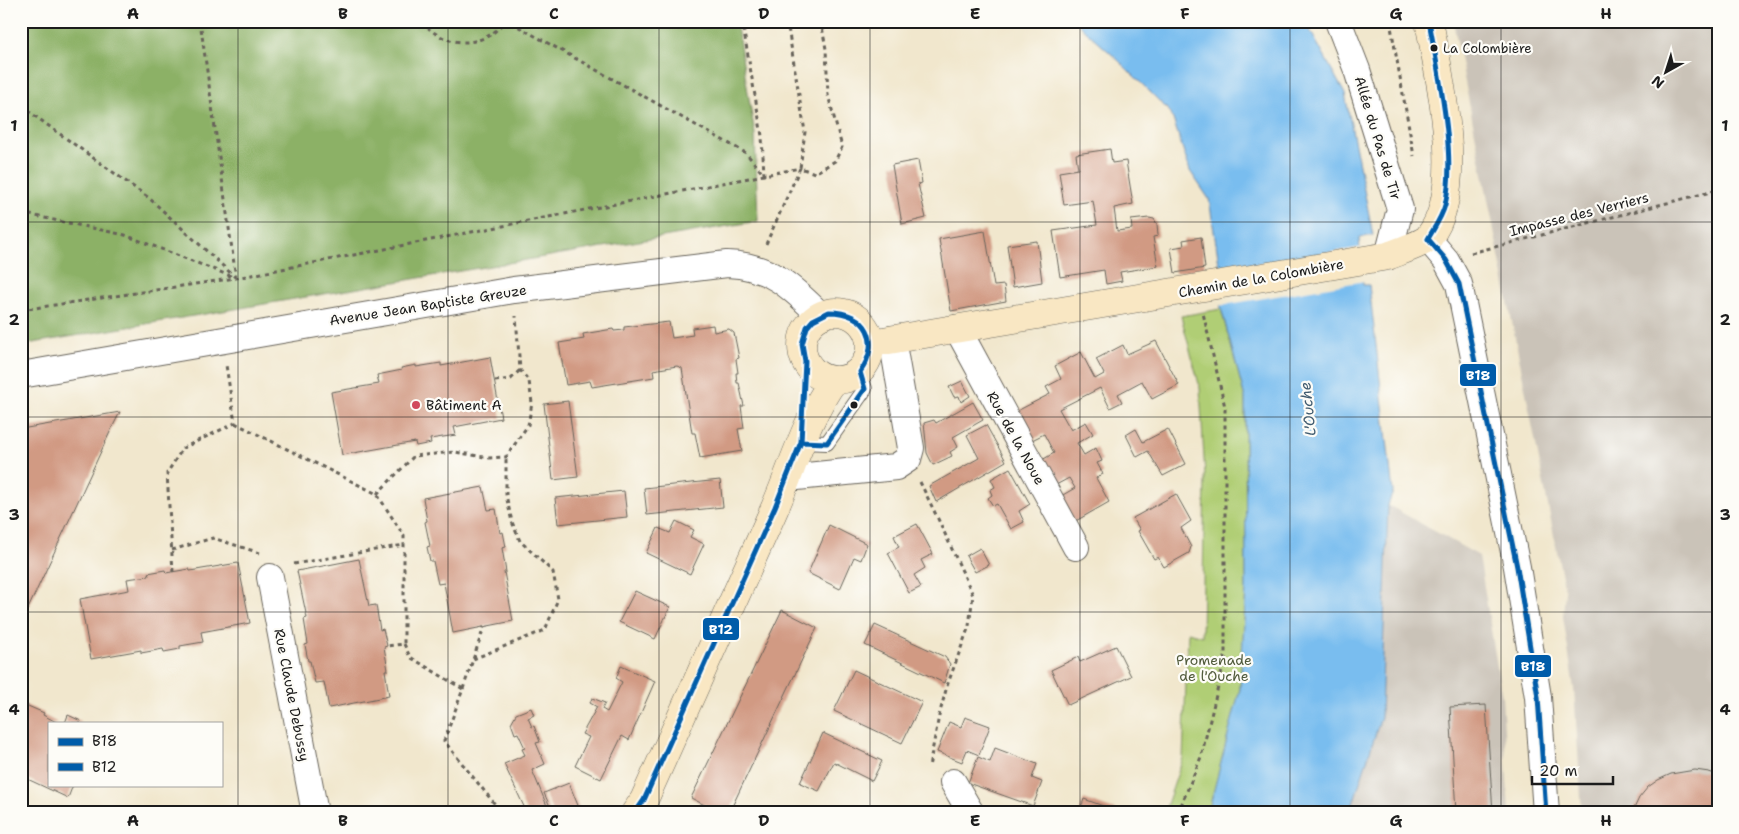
<svg xmlns="http://www.w3.org/2000/svg" width="1739" height="834" font-family="'Shantell Sans',sans-serif">
<style>
.industrial{fill:#cac3b8}
.green{fill:#b0ce75;stroke:#667548}
.forest{fill:#8cb166;stroke:#546641}
.water{fill:#79bdef;stroke:#4a6c86}
.pier{fill:#f1e7cd}
.building{fill:#d19a83}
.lines{fill:none;stroke-linecap:round;stroke-linejoin:round}
.lane-casing{stroke:#67635a;stroke-width:16}
.street-casing{stroke:#67635a;stroke-width:28}
.secondary-casing{stroke:#67635a;stroke-width:29}
.path{stroke:#67635a;stroke-width:3;stroke-dasharray:4 4;stroke-linecap:butt}
.lane{stroke:#fff;stroke-width:14}
.street{stroke:#fff;stroke-width:26}
.secondary{stroke:#f9e7c3;stroke-width:28}
.bus-1-casing{stroke:#fdfcf7;stroke-width:9}
.bus-2-casing{stroke:#fdfcf7;stroke-width:9}
.bus-1{stroke:#005ca9;stroke-width:5}
.bus-2{stroke:#005ca9;stroke-width:5}
.grid{fill:none;stroke:#1c1c1c;stroke-width:1;stroke-opacity:0.55}
.bus-dot{fill:#1c1c1c;stroke:#fdfcf7;stroke-width:2}
.poi-dot{fill:#d1495b;stroke:#fdfcf7;stroke-width:2}
.labels{text-anchor:middle;dominant-baseline:central;stroke-width:4.5;stroke-linejoin:round;paint-order:stroke}
.bus-label{font-size:13px;fill:#1c1c1c;stroke:#fdfcf7;text-anchor:start}
.street-label{font-size:14px;fill:#1c1c1c;stroke:#fdfcf7}
.poi-label{font-size:14px;fill:#1c1c1c;stroke:#fdfcf7;text-anchor:start}
.park-label{font-size:14px;fill:#505a3b;stroke:#fdfcf7}
.water-label{font-size:15px;font-style:italic;fill:#415c70;stroke:#fdfcf7}
.line-badge{stroke:#fdfcf7;stroke-width:2}
.badge-label{font-size:14px;text-anchor:middle;font-weight:bold;fill:#fff}
.neatline{fill:none;stroke:#1c1c1c;stroke-width:2}
.grid-label{font-size:16px;text-anchor:middle;font-weight:bold;fill:#1c1c1c}
</style>
<rect width="100%" height="100%" fill="#fdfcf7"/>
<filter id="ink" filterUnits="userSpaceOnUse"><feTurbulence type="fractalNoise" baseFrequency=".02" numOctaves="2"/><feDisplacementMap in="SourceGraphic" scale="10" xChannelSelector="R" yChannelSelector="G"/><feConvolveMatrix kernelMatrix="1 2 1 2 8 2 1 2 1" color-interpolation-filters="sRGB"/></filter>
<filter id="wash" filterUnits="userSpaceOnUse"><feTurbulence type="fractalNoise" baseFrequency=".0096" numOctaves="4" result="noise"/><feDisplacementMap in="SourceGraphic" scale="20" xChannelSelector="R" yChannelSelector="G"/><feGaussianBlur stdDeviation="1.12" result="paint"/><feColorMatrix in="noise" values="0 0 0 0 0 0 0 0 0 0 0 0 0 0 0 0 0 1.4 0 .05"/><feComposite in="paint" operator="in"/></filter>
<g filter="url(#wash)">
<rect width="100%" height="100%" fill="#f1e7cd"/>
<path class="industrial" d="M1453 21H1718V813H1582L1574 689 1563 616 1565 592Z
M1388 505 1479 556 1502 697 1509 813H1350L1381 717Z"/>
<path class="green" d="M1221 309 1245 398 1246 588 1240 689 1208 813H1164L1183 758 1188 632 1202 636 1205 477 1200 388 1181 316Z"/>
<path class="forest" d="M21 21H736L755 134 758 221 21 345Z"/>
<path class="water" d="M1075 21H1305L1345 94 1373 235 1359 238 1363 285H1369L1393 492 1388 505 1381 717 1350 813H1208L1240 689 1246 588 1245 398 1220 304V270L1209 199 1190 171 1171 113 1118 60Z"/>
<path class="pier" d="M1363 247 1365 281 1218 306V271Z"/>
<g id="blocks">
<path class="building" d="M1110 149 1112 163 1126 161 1133 204 1114 208 1117 231 1132 229 1131 220 1149 218 1154 219 1157 224 1158 236 1153 237 1158 266 1120 272 1122 281 1106 284 1104 270 1060 277 1053 231 1097 225 1093 201 1064 205 1059 172 1078 169 1076 154Z
M918 160 922 183 918 184 926 218 902 224 892 165Z
M985 231 994 286 1004 285 1006 301 951 311 939 239Z
M1201 237 1205 268 1175 273 1171 248 1184 246 1183 240Z
M1037 241 1042 282 1013 287 1007 245Z
M669 322 672 338 693 335 692 328 713 325 714 332 729 329 734 333 739 358 736 359 738 373H736L737 383H739L744 406H741L744 428 738 429 742 451 700 458 695 433H692L682 368 677 366 653 370 654 377 592 387 590 381 566 385 559 343 584 339 583 334 613 329 614 331 624 330V327Z
M1156 341 1179 385 1152 399 1142 381 1118 394 1122 402 1110 408 1100 388 1059 409 1071 430 1086 422 1093 434 1077 443 1084 455 1096 448 1102 461 1097 463 1103 474 1096 478 1109 502 1074 522 1061 496 1075 488 1069 478 1056 485 1042 460 1054 453 1044 434 1032 440 1017 411 1050 394 1046 387 1061 379 1055 366 1081 352 1095 379 1104 374 1096 359 1123 345 1127 354Z
M490 357 501 418 454 427 456 435 430 439 431 443 416 446 415 442 342 455 331 392 379 384 377 375 402 370 401 368 416 365V367L441 363V366Z
M962 381 970 396 961 402 959 396 954 397 949 387Z
M568 401 578 477 553 480 544 404Z
M973 402 983 420 953 437 958 447 950 452 952 456 933 465 927 453 924 423 934 420 936 423Z
M120 412 110 432 27 611 25 595 21 602V429Z
M986 425 1006 461 936 502 929 486 979 458 967 435Z
M1136 429 1143 442 1168 429 1186 464 1163 476 1148 451 1137 457 1126 435Z
M1010 468 1030 504 1019 511 1024 522 1011 529 997 504 993 506 988 498 992 495 990 490 995 487 991 479Z
M720 480 723 507 647 515 644 488Z
M483 487 488 510 496 509 500 533 503 532 506 547 502 548 506 572H504L513 621 453 633 444 583 438 584 433 561H430L427 547 430 546 425 522 427 521 423 498Z
M624 491 627 517 558 524 555 498Z
M1176 494 1191 521 1181 528 1191 547 1189 553 1164 567 1158 557 1154 559 1138 531 1140 530 1133 518Z
M676 521 694 530 690 537 704 544 690 574 646 553 658 528 670 533Z
M917 524 933 554 921 560 925 568 914 575 921 587 909 593 888 553 899 547 894 536Z
M829 525 867 544 861 560 854 557 840 589 808 573Z
M980 548 989 565 975 572 966 556Z
M359 559 369 606 376 605 380 630 383 629 387 646 384 647 388 670H385L389 696 329 708 324 682 315 683 310 661H308L305 645 308 644 304 619 307 618 297 571Z
M238 563 250 623 201 632 203 642 180 646V649L164 652 163 649 141 653V650L91 659 80 599 129 590 127 579 149 576 148 573 165 570 166 573 189 569 190 571Z
M635 591 670 607 655 639 619 622Z
M782 610 817 628 729 813H720L691 798Z
M875 625 945 657 950 664 944 683 865 645Z
M1116 646 1131 676 1068 705 1051 670 1078 657 1080 662Z
M621 666 655 681 629 740 622 736 601 779 575 766 589 737 582 734 597 707 590 703 592 698 605 703 602 709 607 712 622 682 616 678Z
M854 670 922 702 902 743 834 711Z
M21 703 44 713 43 715 58 723H49V785H73L68 798 21 776Z
M1486 705 1493 813H1456L1450 707Z
M531 708 534 715 528 718 532 727 534 726 540 742 536 743 545 764 532 770 550 813H527L504 764 525 755 522 749 525 748 518 733 515 734 511 723 516 714Z
M68 715 81 721 80 723H65Z
M965 717 990 726 979 755 967 750 962 762 937 752 949 722 961 727Z
M823 733 882 761 872 781 834 762 819 791 800 783Z
M995 748 1037 764 1032 778 1042 782 1033 806 968 783 978 757 990 762Z
M1695 770 1709 772 1718 775V813H1632L1639 798 1648 787 1658 780 1671 774Z
M569 783 581 813H553L544 793Z
M1084 799 1117 811 1116 813H1079Z"/>
</g>
</g>
<g filter="url(#ink)">
<use href="#blocks" fill-opacity="0" stroke="#67635a" stroke-width="1"/>
<g class="lines">
<g class="lane-casing">
<path id="lane" d="M801 442 827 443 865 389 860 372"/>
</g>
<g class="street-casing">
<path id="street" d="M1338 21 1357 70 1400 209 1388 256
M1428 239 1446 260 1459 284 1517 567 1538 697 1546 813
M957 328 1076 547
M21 375 514 290 727 264C769 265 792 287 821 316
M787 478 896 467 908 459 911 448 892 339
M270 577 315 813
M953 782 971 813"/>
</g>
<g class="secondary-casing">
<path id="secondary" d="M802 346a34 34 0 1 1 68 0a34 34 0 1 1-68 0Z
M871 343 1388 256C1397 252 1423 244 1429 237 1467 189 1439 77 1429 21
M635 813 644 800C687 704 730 608 773 512 793 468 805 420 834 380"/>
</g>
<path class="path" d="M200 21 236 278
M422 21C439 43 470 49 493 33 497 30 501 25 504 21
M742 21 762 136 764 175 800 168 766 244
M787 21 805 132 800 168 815 173 835 161 842 147 828 95 826 49 821 21
M1390 21 1414 156
M21 106 149 198 236 278
M21 213 125 235 233 277
M1471 253 1718 190
M21 310 236 278 764 175 746 153 508 21
M495 381 511 379 520 370
M235 423 377 494 404 536V644L387 646
M920 482 940 523 973 595 969 626 947 686 939 716 929 767
M377 494 414 456 455 452 490 458 506 457 528 425 532 403 529 381 520 370 516 316
M172 550 213 538 260 553
M294 564 404 545
M173 572 167 473 183 448 235 423 226 365
M404 644 410 657 463 689 444 741 502 813
M473 659 545 630 558 599 553 572 520 541 512 522 506 495V457
M463 689 484 627
M1178 813 1201 757 1225 658V407L1203 313"/>
<use href="#lane" class="lane"/>
<use href="#street" class="street"/>
<use href="#secondary" class="secondary"/>
<g class="bus-1-casing">
<path id="bus-1" d="M1428 239 1446 260 1459 284 1517 567 1538 697 1546 813
M1428 239C1434 228 1442 217 1445 205 1457 155 1438 72 1429 21"/>
</g>
<g class="bus-2-casing">
<path id="bus-2" d="M829 312C867 312 882 341 860 372L865 389 827 443 801 442 805 361 802 344 807 327 813 320Z
M635 813 644 800 775 507 801 442"/>
</g>
<use href="#bus-1" class="bus-1"/>
<use href="#bus-2" class="bus-2"/>
</g>
</g>
<path class="grid" d="M238 21V813M448 21V813M659 21V813M870 21V813M1080 21V813M1290 21V813M1501 21V813M21 222H1718M21 417H1718M21 612H1718"/>
<g class="bus-dot">
<circle cx="1434" cy="48" r="4.5"/>
<circle cx="854" cy="405" r="4.5"/>
</g>
<circle class="poi-dot" cx="416" cy="405" r="5"/>
<g class="labels">
<g class="bus-label">
<text x="1443" y="48">La Colombière</text>
</g>
<g class="street-label">
<text transform="translate(1378 138) rotate(73)">Allée du Pas de Tir</text>
<text transform="translate(1579 214) rotate(-14)">Impasse des Verriers</text>
<text transform="translate(1261 278) rotate(-10)">Chemin de la Colombière</text>
<text transform="translate(428 305) rotate(-9)">Avenue Jean Baptiste Greuze</text>
<text transform="translate(1016 438) rotate(61)">Rue de la Noue</text>
<text transform="translate(292 695) rotate(79)">Rue Claude Debussy</text>
</g>
<g class="poi-label">
<text x="426" y="405">Bâtiment A</text>
</g>
<g class="park-label">
<text x="1214" y="660">Promenade<tspan x="1214" dy="16">de l'Ouche</tspan></text>
</g>
<g class="water-label">
<text transform="translate(1308 409) rotate(-96)">L'Ouche</text>
</g>
</g>
<g class="line-badge">
<rect x="1459" y="363" width="38" height="24" rx="5" fill="#005ca9"/>
<rect x="702" y="617" width="38" height="24" rx="5" fill="#005ca9"/>
<rect x="1514" y="654" width="38" height="24" rx="5" fill="#005ca9"/>
</g>
<g class="badge-label">
<text x="1478" y="380">B18</text>
<text x="721" y="634">B12</text>
<text x="1533" y="671">B18</text>
</g>
<rect width="1739" height="834" fill="none" stroke="#fdfcf7" stroke-width="55"/>
<rect x="48" y="722" width="175" height="65" fill="#fdfcf7" stroke="#a3a29f"/>
<rect x="58" y="738" width="25" height="8" fill="#005ca9" stroke="#a3a29f"/>
<text x="92" y="746" font-size="15" fill="#1c1c1c">B18</text>
<rect x="58" y="763" width="25" height="8" fill="#005ca9" stroke="#a3a29f"/>
<text x="92" y="772" font-size="15" fill="#1c1c1c">B12</text>
<g transform="translate(1666 72) rotate(219)" stroke="#fdfcf7" stroke-width="4" paint-order="stroke">
<path d="M0-4L9 19L0 12L-9 19Z" fill="#1c1c1c"/>
<text y="-8" font-size="14" font-weight="bold" text-anchor="middle" fill="#1c1c1c">N</text>
</g>
<path d="M1532 776v8h81v-8" fill="none" stroke="#1c1c1c" stroke-width="2.5"/>
<text x="1539" y="776" font-size="15" fill="#1c1c1c" stroke="#fdfcf7" stroke-width="4" paint-order="stroke">20 m</text>
<rect x="28" y="28" width="1684" height="778" class="neatline"/>
<g class="grid-label">
<text x="133" y="19">A</text>
<text x="343" y="19">B</text>
<text x="554" y="19">C</text>
<text x="764" y="19">D</text>
<text x="975" y="19">E</text>
<text x="1185" y="19">F</text>
<text x="1396" y="19">G</text>
<text x="1606" y="19">H</text>
<text x="14" y="131">1</text>
<text x="1725" y="131">1</text>
<text x="14" y="325">2</text>
<text x="1725" y="325">2</text>
<text x="14" y="520">3</text>
<text x="1725" y="520">3</text>
<text x="14" y="715">4</text>
<text x="1725" y="715">4</text>
<text x="133" y="826">A</text>
<text x="343" y="826">B</text>
<text x="554" y="826">C</text>
<text x="764" y="826">D</text>
<text x="975" y="826">E</text>
<text x="1185" y="826">F</text>
<text x="1396" y="826">G</text>
<text x="1606" y="826">H</text>
</g>
</svg>
